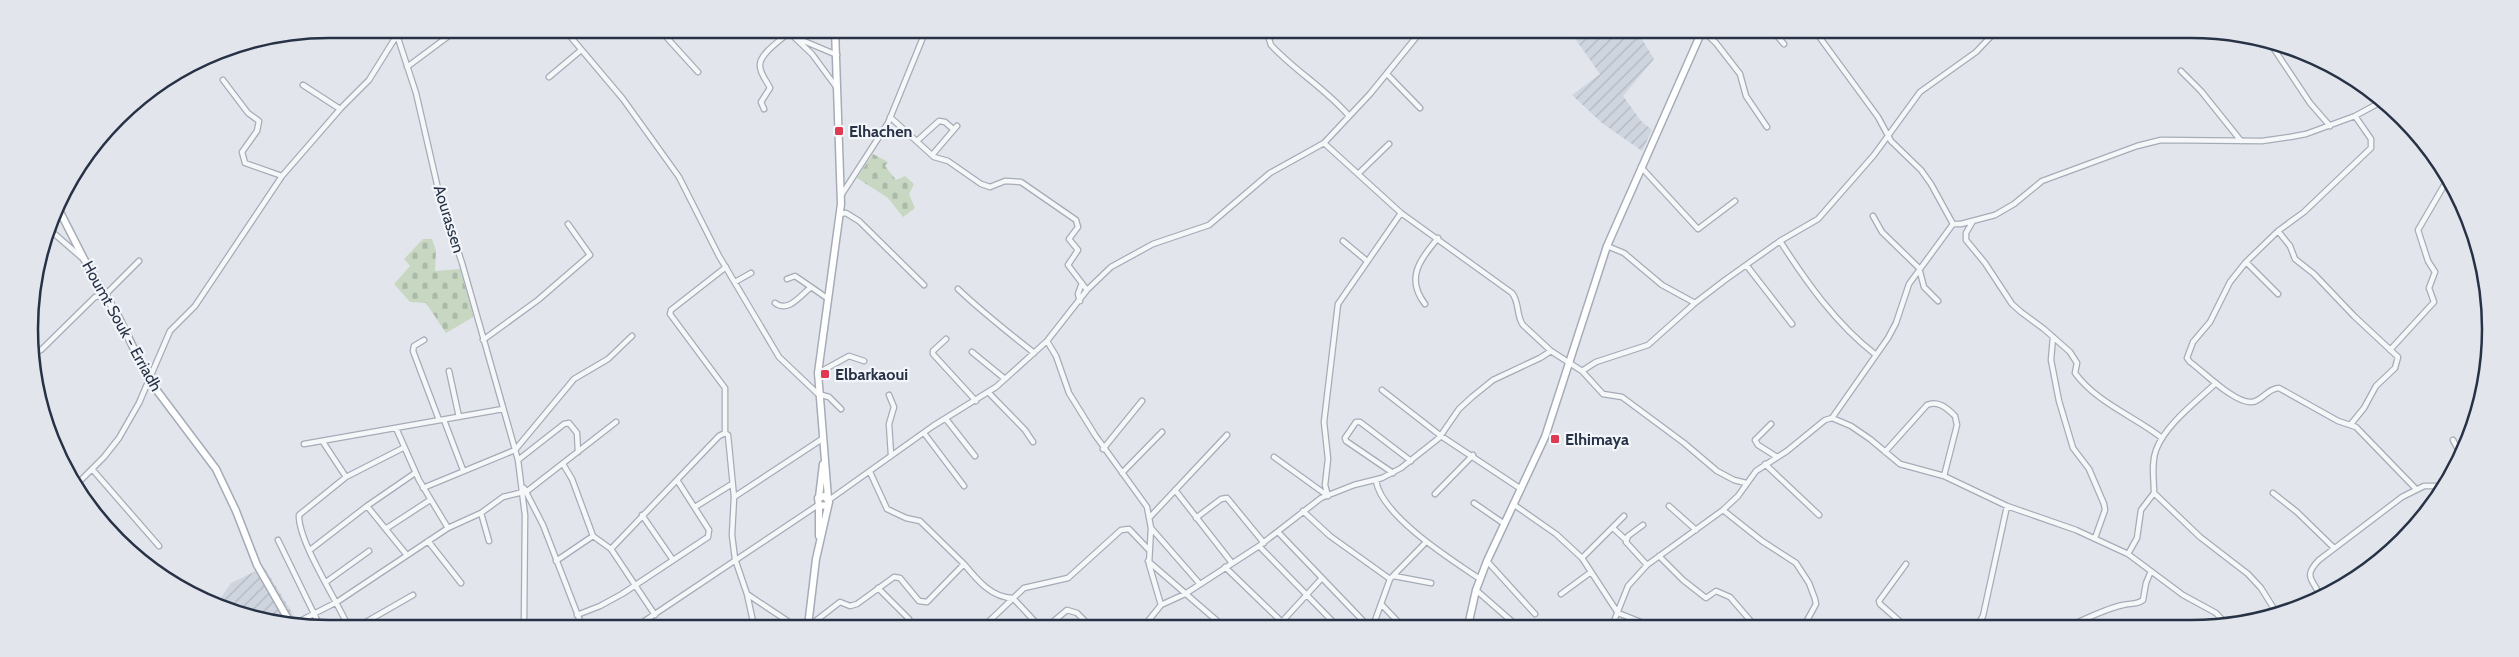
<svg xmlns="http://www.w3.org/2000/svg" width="2519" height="657" font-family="Cabin,sans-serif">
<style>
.industrial{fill:url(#industrial-furrows)}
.cemetery{fill:url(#cemetery-stones)}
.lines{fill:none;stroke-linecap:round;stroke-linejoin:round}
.street-casing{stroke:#a6acb7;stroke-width:7}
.secondary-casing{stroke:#a6acb7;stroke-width:9}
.street{stroke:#f5f7f9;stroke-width:4.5}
.secondary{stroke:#fff;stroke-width:6}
.poi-dot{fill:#de3a51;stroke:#f2f5f9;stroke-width:2}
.labels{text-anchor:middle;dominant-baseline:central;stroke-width:4.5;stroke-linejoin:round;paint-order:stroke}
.poi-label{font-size:16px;font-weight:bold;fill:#283246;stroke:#f2f5f9;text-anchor:start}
.street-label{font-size:16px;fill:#283246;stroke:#f2f5f9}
.rim{fill:none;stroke:#283246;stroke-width:2.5}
</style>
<defs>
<pattern id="industrial-furrows" width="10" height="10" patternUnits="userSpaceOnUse" patternTransform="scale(1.25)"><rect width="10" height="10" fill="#cfd5de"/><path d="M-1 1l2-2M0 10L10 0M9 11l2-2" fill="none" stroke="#b2b7c0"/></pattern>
<pattern id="cemetery-stones" width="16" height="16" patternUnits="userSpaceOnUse" patternTransform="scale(1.25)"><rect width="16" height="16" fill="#c7d7c2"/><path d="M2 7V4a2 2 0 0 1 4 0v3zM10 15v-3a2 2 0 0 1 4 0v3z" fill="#abb9a8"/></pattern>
</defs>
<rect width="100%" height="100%" fill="#e2e6ec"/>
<path class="industrial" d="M1574 30 1637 31 1654 59 1623 96 1641 121 1652 130 1642 151 1602 123 1572 95 1600 74 1571 33Z
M264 567 291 611 298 626H289L218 602 231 583Z"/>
<path class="cemetery" d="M873 154 888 162 885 166 896 180 905 176 914 184 909 194 915 208 903 217 888 198 857 178Z
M423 239H432L436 251 435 271 460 269 472 311 473 317 446 333 426 303 410 302 394 284 410 266 404 259Z"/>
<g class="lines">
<g class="street-casing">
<path id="street" d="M395 29 416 93 439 193 462 263 518 460 525 515 524 626
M564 29 623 99 679 177 719 256 779 357 818 394 829 397 841 409
M659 29 698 72
M1277 30 1269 39 1271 45C1295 71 1326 89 1349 116
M1703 31 1716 43 1740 74 1746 96 1767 127
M1773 31 1784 44
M793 36 812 54 837 88
M799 39 837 55
M2272 46 2310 103 2330 126
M407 67 458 29
M2181 71 2201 91 2241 141
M1387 74 1420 108
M549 77 580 51
M223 80 248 113 259 121 257 131 242 152 245 163 282 176
M303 85 340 109
M764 109 761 102 770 88C767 81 760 74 760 66 759 54 780 41 788 33
M2355 116 2371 139V148L2304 212 2278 231 2246 262 2230 282 2210 322 2193 342 2187 358 2190 362C2204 372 2235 404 2252 402 2262 401 2268 388 2279 388L2338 421 2356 427 2416 489
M890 117 934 157 948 161 981 184 990 187 1005 181 1021 182 1076 220 1078 227 1069 239 1078 250 1068 265 1087 290
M918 140 939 121 945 122 953 129
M1324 143 1401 213 1512 293C1520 303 1516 316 1523 325L1551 351 1582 371 1596 362 1648 345 1695 303 1725 280 1780 241 1818 219 1874 155 1920 92 1976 52 1996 31
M933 154 957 126
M1641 167 1698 229 1735 201
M1359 173 1389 144
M842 194 888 123 926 30
M840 214 846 213 859 221 924 285
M1873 216 1882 232 1919 268 1924 287 1938 301
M1973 221 1966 233V240L1985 263 2012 304 2021 312 2044 329 2070 352 2077 363 2075 373C2097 403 2134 416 2162 438
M1953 224H1961L1995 215 2014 204 2042 181 2137 146 2161 140 2262 141 2290 137 2306 134 2355 116 2379 103
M50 230 81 257
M2278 231 2290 246 2295 259 2314 274 2354 316 2398 357 2395 368 2376 386 2364 408 2351 424
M1343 241 1367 261
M1780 241C1807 283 1836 324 1876 355
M1607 246 1624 253 1662 285 1695 303
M2246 262 2278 294
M1747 266 1792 324
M726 267 671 310 670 314 725 388V433L728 435 734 497 732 535 735 559 747 594 754 626
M787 279 795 276 827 298
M735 282 751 273
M958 289C982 312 1008 332 1034 353
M1080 301 1078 294 1082 283
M775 303C788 313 800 296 810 288
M1425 304C1405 278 1420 260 1438 238
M2053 337 2051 360 2059 401 2073 448 2089 469 2104 504 2105 510 2095 538
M946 339 933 351V354L976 401
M424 340 414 346 413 351 439 420
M483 340 538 300 590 255 568 224
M1047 341 1056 356 1069 393 1095 435 1147 507 1151 528 1149 564 1161 605
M2390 350 2434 302 2429 288 2435 272 2428 261 2418 230 2446 182
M35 352 41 350 95 297 105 295 139 261
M972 352 1005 379
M449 371 459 417
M1582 371 1603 394 1622 397 1684 443 1717 471 1734 480 1746 483
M818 373 849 356 864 361
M1382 390 1441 436 1521 489
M989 393 1025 430 1033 442
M889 395 894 407 889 424 891 455
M1832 418 1851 426 1870 439 1900 464 1944 476 2007 506 2076 530 2128 554 2183 595 2216 613 2228 626
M946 419 975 456
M444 420 463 470
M1771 424 1755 440 1758 445 1777 457
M396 428 419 480 448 528
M924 433 964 486
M2453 440 2461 455
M323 442 346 477
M304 444 503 409
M1103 449 1142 401
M1885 452 1927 405C1938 400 1947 408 1955 416L1957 425 1944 476
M1274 457 1328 496
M518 460 564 424 569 423 577 433 578 452
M563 464 572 479 593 536 611 549 655 615
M1765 464 1819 515
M92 469 159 546
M870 472 887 509 906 518 920 521 964 564
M1122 473 1162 432
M1393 473 1346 441 1345 438 1356 422H1360L1411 461
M1376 481C1382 516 1450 559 1480 579
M77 484 104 457 119 438 139 403 170 331 195 306 282 176 341 108 369 80 397 35
M423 488 515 450 574 379 608 359 632 336
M524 488 543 525 582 626
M1175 490 1232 563
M526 492 616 422
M2154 493 2200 537 2248 574 2261 588 2276 612
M2273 493 2297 512 2334 548
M1435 494 1473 455
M1328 496 1325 485 1328 459 1324 422 1338 304 1401 213
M734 497 822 439
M829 500 933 426 996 387 1047 341 1087 290 1111 267 1153 244 1209 225 1270 173 1324 143 1370 94 1422 30
M1474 503 1503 523
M1513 504 1556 534 1582 558 1618 613 1651 626
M367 506 406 554
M1669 506 1696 530
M695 507 732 484
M1723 510 1762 541 1796 563 1809 583 1815 599 1816 604 1804 626
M1303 511 1330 536 1390 579
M481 513 489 541
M642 515 673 560
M1150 517 1227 435
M1196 518 1221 499 1227 498 1264 543
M1643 525 1628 536 1626 542 1647 565
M387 528 430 500
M1151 528 1199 583
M1613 528 1626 540
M1278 532 1368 626
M278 540 320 626
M428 541 461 583
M1259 546 1337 626
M611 549 719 436 725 433
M310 550 367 506 415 473
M2128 554 2137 538 2141 510 2154 493C2154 479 2151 464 2156 450 2166 424 2196 402 2216 383
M1659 556 1683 580 1706 598 1716 591 1730 597 1755 626
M1582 558 1624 516
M556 561 593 536
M1148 561 1223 626
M1487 561 1535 614
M1225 567 1282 622
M1394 576 1431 583
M326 582 369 551
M878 588 909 619
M1476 590 1516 625
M747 594 795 626
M1561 594 1591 572
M2320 598C2317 581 2300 579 2319 560L2402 497 2424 486H2441
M1382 605 1402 626
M577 615 600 606 622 594 708 537 709 530 677 480
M292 625 337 602 448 528 481 513 503 497 523 492
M348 626C336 599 298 541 299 515L346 477 403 448
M359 626 413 595
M452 626 464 625
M637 626 818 505
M809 626 840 602 850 606 857 604 894 577 900 578 919 601 927 602 964 564C977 580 992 598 1013 598L1039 626
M984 626 1024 588 1068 578 1121 530 1129 529 1149 550
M1048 626 1067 610 1077 613 1090 626
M1144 626 1161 605 1185 594 1259 546 1321 498 1354 485 1382 478 1401 468 1439 438 1459 409 1472 397 1493 380 1540 358 1551 351
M1278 626 1322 578
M1373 626 1390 579 1426 542
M1612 626 1628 586 1647 565 1723 510 1738 496 1756 471 1787 451 1825 420 1832 418 1888 338 1896 323 1909 284 1953 224 1931 184 1921 170 1891 141 1878 117 1815 31
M1905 626 1880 604 1879 601 1906 564
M1977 626 1983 616 2007 506
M2070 626C2087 618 2105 609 2123 605 2130 603 2137 605 2143 600L2146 583 2151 571"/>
</g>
<g class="secondary-casing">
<path id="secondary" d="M57 206 84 259 119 318 149 380 216 469 236 511 257 565 292 626
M819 497 823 464
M828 498 818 373 841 204 835 29
M819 536V506
M808 626 816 559 829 502 825 496 818 498 819 506 828 505
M1468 626 1476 590 1487 561 1545 437 1607 246 1702 31"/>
</g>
<use href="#street" class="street"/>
<use href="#secondary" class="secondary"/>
</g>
<g class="poi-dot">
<rect x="834" y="126" width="10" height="10" rx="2.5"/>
<rect x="820" y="369" width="10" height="10" rx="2.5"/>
<rect x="1550" y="434" width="10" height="10" rx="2.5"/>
</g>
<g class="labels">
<g class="poi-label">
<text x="849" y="131">Elhachen</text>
<text x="835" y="374">Elbarkaoui</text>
<text x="1565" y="439">Elhimaya</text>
</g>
<g class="street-label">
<text transform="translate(449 219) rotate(73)">Aourassen</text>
<text transform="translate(122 326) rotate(61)">Houmt Souk - Erriadh</text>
</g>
</g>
<path d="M0 0H2519V657H0ZM329 38H2191A291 291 0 0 1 2482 329V329A291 291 0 0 1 2191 620H329A291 291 0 0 1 38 329V329A291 291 0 0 1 329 38Z" fill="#e2e5eb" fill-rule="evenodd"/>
<path class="rim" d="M329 38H2191A291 291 0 0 1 2482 329V329A291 291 0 0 1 2191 620H329A291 291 0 0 1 38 329V329A291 291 0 0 1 329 38Z"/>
</svg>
